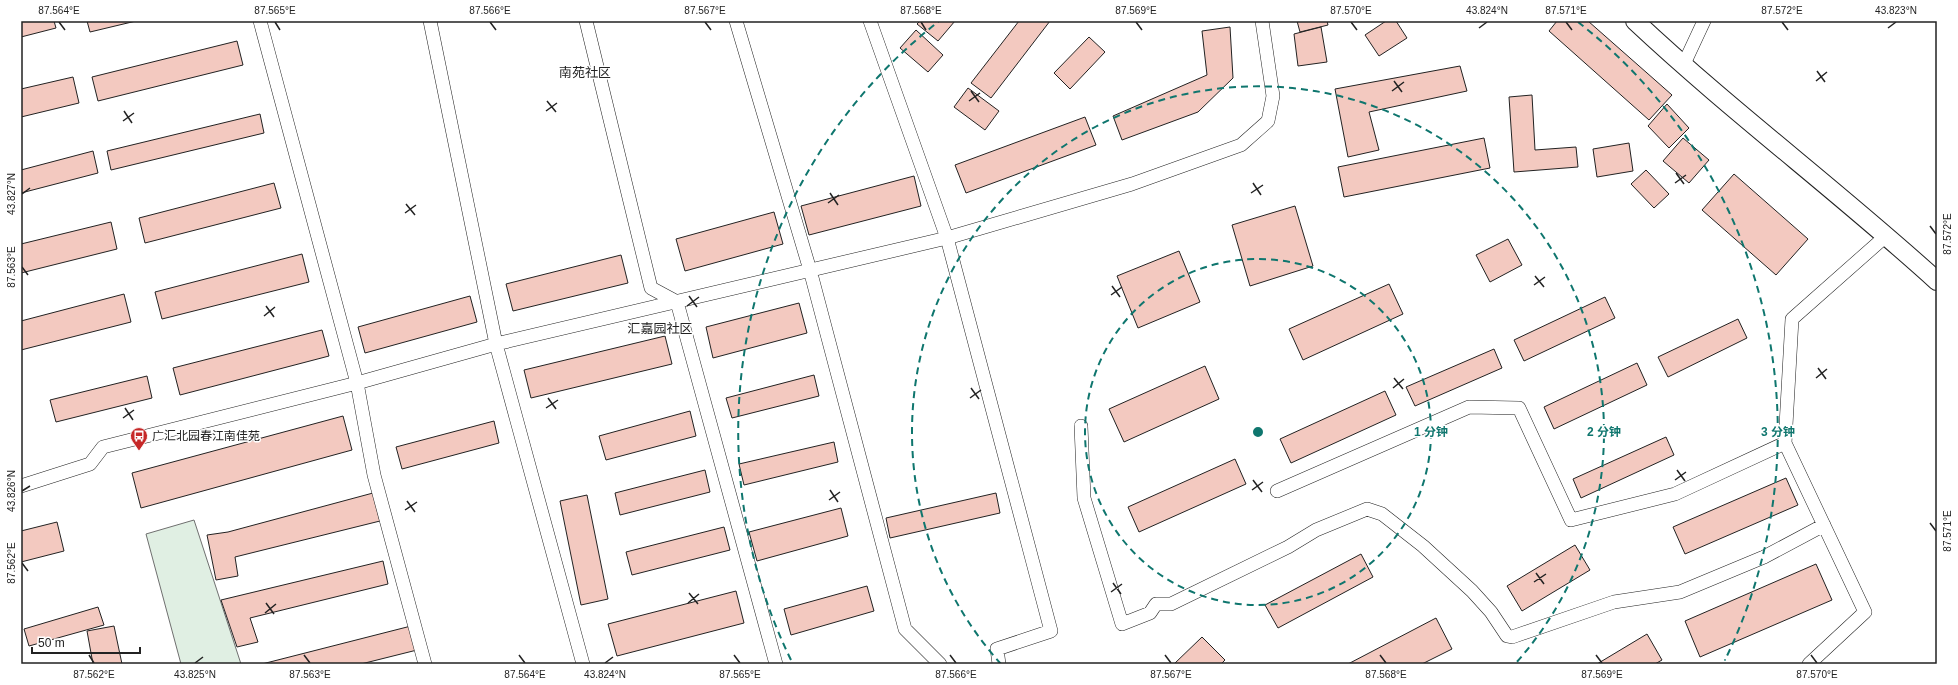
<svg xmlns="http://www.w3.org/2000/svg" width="1958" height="685" font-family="Arial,'Noto Sans SC',sans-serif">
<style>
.green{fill:#e0efe3;stroke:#6f6f6f}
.building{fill:#f3c9c0;stroke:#222}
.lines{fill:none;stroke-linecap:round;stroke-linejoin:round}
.street-casing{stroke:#222;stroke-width:14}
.secondary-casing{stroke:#222;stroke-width:20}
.street{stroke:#fff;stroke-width:13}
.secondary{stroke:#fff;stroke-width:18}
.ticks{fill:none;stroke:#222;stroke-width:1.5}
.ring{fill:none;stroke:#0f766e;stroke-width:2;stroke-dasharray:7 5}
.labels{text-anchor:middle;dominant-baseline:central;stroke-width:3;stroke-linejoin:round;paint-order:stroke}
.poi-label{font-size:12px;fill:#222;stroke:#fff;text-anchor:start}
.neighbourhood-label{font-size:13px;fill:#222;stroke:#fff}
.centre{fill:#0f766e;stroke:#fff;stroke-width:2}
.ring-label{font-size:12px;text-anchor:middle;font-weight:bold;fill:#0f766e;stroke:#fff;stroke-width:3;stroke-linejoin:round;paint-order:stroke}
.neatline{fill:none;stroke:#222;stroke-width:1.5}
.ticks-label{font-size:10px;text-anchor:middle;fill:#222}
</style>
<rect width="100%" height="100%" fill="#fff"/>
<path class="green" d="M194 520 241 664H181L146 534Z"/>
<path class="building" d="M21 21H54L56 28 21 37Z
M87 21H136L90 32Z
M920 21H955L938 41 917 24Z
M1019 21H1050L991 98 971 83Z
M1297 21H1327L1328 25 1300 32Z
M1386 21H1396L1407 38 1379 56 1365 35Z
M1557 21H1588L1672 95 1649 120 1549 31Z
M1230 27 1233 78 1198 112 1122 140 1113 116 1207 75 1202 31Z
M1321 27 1327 62 1298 66 1294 34Z
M916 30 943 55 928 72 900 48Z
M1089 37 1105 52 1070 89 1054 73Z
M237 41 243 65 98 101 92 77Z
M1460 66 1467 91 1369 112 1379 150 1348 157 1335 89Z
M73 77 79 103 21 117V89Z
M968 88 999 111 985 130 954 107Z
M1532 95 1535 150 1576 147 1578 167 1514 172 1509 97Z
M1667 104 1689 128 1669 148 1648 126Z
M260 114 264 133 111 170 107 151Z
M1085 117 1096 145 966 193 955 165Z
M1484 138 1490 168 1344 197 1338 167Z
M1683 138 1709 160 1689 183 1663 161Z
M1629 143 1633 171 1597 177 1593 149Z
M93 151 98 173 21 193V170Z
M1646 170 1669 194 1654 208 1631 184Z
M1734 174 1808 239 1776 275 1702 210Z
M914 176 921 206 809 235 801 206Z
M274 183 281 208 145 243 139 218Z
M1295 206 1313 266 1250 286 1232 225Z
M774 212 783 244 685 271 676 239Z
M111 222 117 249 21 273V244Z
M1508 239 1522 265 1490 282 1476 255Z
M1179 251 1200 302 1138 328 1117 276Z
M302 254 309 282 162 319 155 292Z
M621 255 628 283 513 311 506 284Z
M1389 284 1403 314 1303 360 1289 329Z
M124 294 131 322 21 350V321Z
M470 296 477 322 365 353 358 327Z
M1605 297 1615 318 1524 361 1514 340Z
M799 303 807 333 713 358 706 327Z
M1738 319 1747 338 1668 377 1658 357Z
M322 330 329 356 180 395 173 368Z
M665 336 672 364 531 398 524 370Z
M1494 349 1502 368 1415 406 1406 387Z
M1637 363 1647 385 1554 429 1544 407Z
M1205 366 1219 399 1124 442 1109 409Z
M814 375 819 396 732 418 726 398Z
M147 376 152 398 56 422 50 400Z
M1385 391 1396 415 1291 463 1280 439Z
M690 411 696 436 606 460 599 436Z
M343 416 352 450 141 508 132 473Z
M494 421 499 443 402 469 396 447Z
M1666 437 1674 455 1581 498 1573 479Z
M834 442 838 462 744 485 739 464Z
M1235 459 1246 484 1139 532 1128 507Z
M705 470 710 492 620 515 615 493Z
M1786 478 1798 505 1685 554 1673 527Z
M373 493 380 521 235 557 238 576 216 580 207 535 228 532Z
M996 493 1000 513 890 538 886 518Z
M587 495 608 599 581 605 560 501Z
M841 508 848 536 757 561 749 532Z
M57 522 64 551 21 562V531Z
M724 527 730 550 632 575 626 552Z
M1575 545 1590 570 1522 611 1507 586Z
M1361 554 1373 577 1278 628 1265 605Z
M383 561 388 584 250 618 258 642 237 647 221 600Z
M1816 564 1832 600 1700 657 1685 621Z
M867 586 874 611 791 635 784 609Z
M736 591 744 623 617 656 608 624Z
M98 607 104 625 29 646 24 629Z
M1436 618 1452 649 1422 664H1348Z
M114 626 122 664H93L87 631Z
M411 626 417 650 361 664H262Z
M1647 634 1662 660 1655 664H1597Z
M1202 637 1225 660 1221 664H1174Z"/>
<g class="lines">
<g class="street-casing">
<path id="street" d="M260 21 357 383 374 475 425 664
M430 21 496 344 583 664
M586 21 651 288 677 302 776 664
M736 21 810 270 905 629 940 664
M870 21 947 238 1051 631 997 649 999 664
M1683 66 1704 21
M1081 426 1084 498 1122 624 1150 613 1156 604H1171L1288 547 1316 530 1367 509 1382 514 1423 546 1472 591 1491 612 1507 636 1512 637 1614 602 1680 592 1764 557 1824 525
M21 486 90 464 103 447 357 383 496 344 947 238 1132 184 1241 145 1268 121 1273 96 1262 21
M1277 491 1469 407 1519 408 1571 520 1675 494 1785 443
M1809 664 1865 612 1785 443 1792 319 1887 235"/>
</g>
<g class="secondary-casing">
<path id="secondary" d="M1635 21C1732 112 1838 191 1937 281"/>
</g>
<use href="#street" class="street"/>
<use href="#secondary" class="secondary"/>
</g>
<path class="ticks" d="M59 22 65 30M275 22 280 30M490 22 496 30M705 22 711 30M921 22 926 30M1136 22 1142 30M1351 22 1357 30M1566 22 1572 30M1782 22 1788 30M1479 28 1487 22M1888 28 1896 22M1817 71 1825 82M1394 81 1402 92M1816 81 1827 72M971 91 979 102M1392 91 1404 82M547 101 556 112M969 101 980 93M124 111 132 123M546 111 557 103M123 121 134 113M1676 173 1684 184M1253 183 1261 195M1675 183 1686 175M830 193 838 205M1251 193 1263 185M22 194 30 188M828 203 839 195M406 204 415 215M405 213 416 205M1930 226 1936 234M22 267 28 275M1535 276 1544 287M1534 285 1545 277M1112 286 1120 297M1111 295 1122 287M689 296 697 307M266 306 274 317M687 306 699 297M264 316 275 307M1818 368 1826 379M1394 378 1403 389M1816 378 1827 369M971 388 979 399M1393 388 1404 379M548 398 556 409M970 398 981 390M125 408 133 420M546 408 558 400M123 418 134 410M1677 470 1685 481M1253 480 1262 492M1675 480 1686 472M830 490 838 502M1252 490 1263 482M22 491 30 486M829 500 840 492M407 501 415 512M405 510 417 502M1930 523 1936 531M22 563 28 571M1536 573 1544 584M1534 582 1546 574M1113 583 1121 594M1111 592 1122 584M689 593 698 604M266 603 274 614M688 603 699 594M265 613 276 604M89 655 94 663M304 655 310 663M519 655 525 663M734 655 740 663M950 655 956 663M1165 655 1171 663M1380 655 1386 663M1596 655 1602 663M1811 655 1817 663M195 663 203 657M605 663 613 657"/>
<g class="ring">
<circle cx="1258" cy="432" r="173"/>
<path d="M1001 664A346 346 0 1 1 1515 664"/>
<path d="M791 660A520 520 0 0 1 938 22M1578 22A520 520 0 0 1 1725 660"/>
</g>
<defs>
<g id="bus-pin" transform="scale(0.9)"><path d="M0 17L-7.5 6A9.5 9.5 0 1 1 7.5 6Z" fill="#c62828" stroke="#fff"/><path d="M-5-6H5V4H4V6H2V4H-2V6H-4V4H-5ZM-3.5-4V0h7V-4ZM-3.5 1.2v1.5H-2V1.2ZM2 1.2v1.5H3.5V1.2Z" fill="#fff"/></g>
</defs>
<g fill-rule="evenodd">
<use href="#bus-pin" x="139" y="436"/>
</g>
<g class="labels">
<g class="poi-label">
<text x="152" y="436">广汇北园春江南佳苑</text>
</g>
<g class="neighbourhood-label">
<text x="585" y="72">南苑社区</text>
<text x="660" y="328">汇嘉园社区</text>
</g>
</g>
<circle cx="1258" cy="432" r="6" class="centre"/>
<g class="ring-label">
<text x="1431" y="436">1 分钟</text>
<text x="1604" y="436">2 分钟</text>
<text x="1778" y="436">3 分钟</text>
</g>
<rect width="1958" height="685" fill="none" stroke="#ffffff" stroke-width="44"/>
<path d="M32 647v6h108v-6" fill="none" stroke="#222222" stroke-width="2"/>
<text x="38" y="647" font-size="12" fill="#222222" stroke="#ffffff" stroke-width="3" paint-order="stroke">50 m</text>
<rect x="22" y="22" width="1914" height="641" class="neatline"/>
<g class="ticks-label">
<text x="59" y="14">87.564°E</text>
<text x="275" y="14">87.565°E</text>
<text x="490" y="14">87.566°E</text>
<text x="705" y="14">87.567°E</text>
<text x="921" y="14">87.568°E</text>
<text x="1136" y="14">87.569°E</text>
<text x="1351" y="14">87.570°E</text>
<text x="1487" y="14">43.824°N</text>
<text x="1566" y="14">87.571°E</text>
<text x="1782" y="14">87.572°E</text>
<text x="1896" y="14">43.823°N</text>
<text transform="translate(11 194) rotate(-90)" y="4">43.827°N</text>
<text transform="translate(1947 234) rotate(-90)" y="4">87.572°E</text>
<text transform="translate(11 267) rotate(-90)" y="4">87.563°E</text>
<text transform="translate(11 491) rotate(-90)" y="4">43.826°N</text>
<text transform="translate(1947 531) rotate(-90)" y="4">87.571°E</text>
<text transform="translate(11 563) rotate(-90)" y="4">87.562°E</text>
<text x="94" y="678">87.562°E</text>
<text x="195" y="678">43.825°N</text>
<text x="310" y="678">87.563°E</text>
<text x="525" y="678">87.564°E</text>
<text x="605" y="678">43.824°N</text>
<text x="740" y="678">87.565°E</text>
<text x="956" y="678">87.566°E</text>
<text x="1171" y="678">87.567°E</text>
<text x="1386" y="678">87.568°E</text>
<text x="1602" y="678">87.569°E</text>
<text x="1817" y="678">87.570°E</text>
</g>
</svg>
